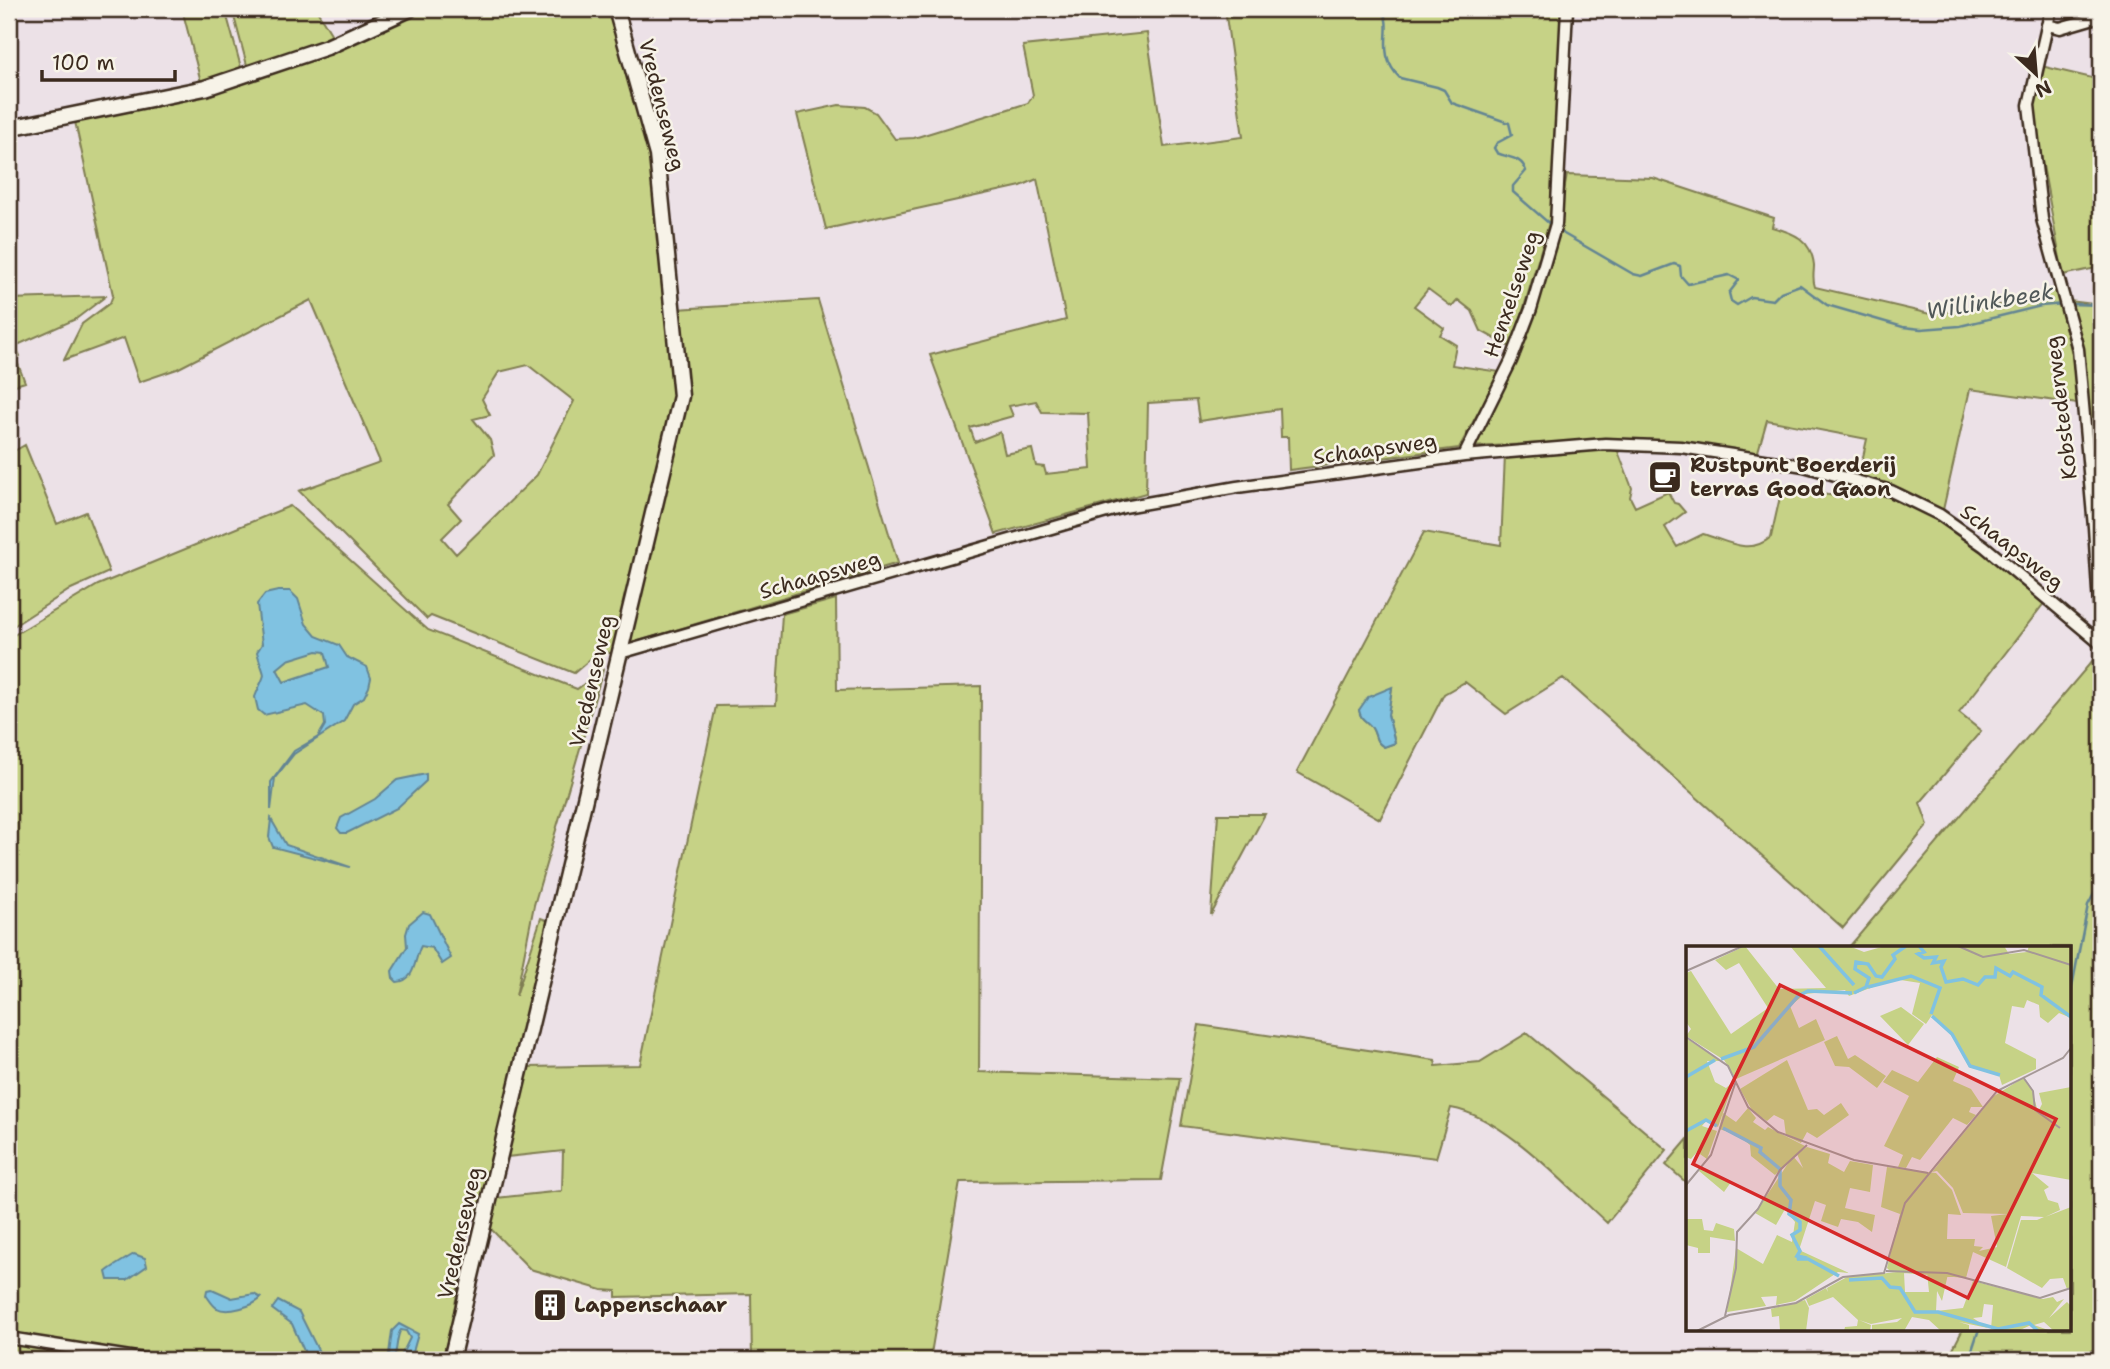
<svg xmlns="http://www.w3.org/2000/svg" width="2110" height="1369" font-family="'Shantell Sans',sans-serif">
<style>
.green{fill:#c6d286;stroke:#807e52;stroke-width:2;fill-rule:evenodd}
.water{fill:#80c2e1;stroke:#648593;stroke-width:2;fill-rule:evenodd}
.lines{fill:none;stroke-linecap:round;stroke-linejoin:round}
.stream{stroke:#648593;stroke-width:2.5}
.street-casing{stroke:#3b2a1e;stroke-width:15}
.secondary-casing{stroke:#3b2a1e;stroke-width:19}
.street{stroke:#f7f3e8;stroke-width:10}
.secondary{stroke:#f7f3e8;stroke-width:14}
.labels{text-anchor:middle;dominant-baseline:central;stroke-width:5;stroke-linejoin:round;paint-order:stroke}
.street-label{font-size:21px;fill:#3b2a1e;stroke:#f7f3e8}
.poi-label{font-size:21px;font-weight:bold;fill:#3b2a1e;stroke:#f7f3e8;text-anchor:start}
.water-label{font-size:23px;font-style:italic;fill:#505858;stroke:#f7f3e8}
.inset-river{fill:none;stroke:#80c2e1;stroke-width:3.5}
.inset-road{fill:none;stroke:#a59897;stroke-width:2}
.view{fill:#d62828;fill-opacity:0.15;stroke:#d62828;stroke-width:3.5}
.inset-edge{fill:none;stroke:#3b2a1e;stroke-width:3.5}
</style>
<rect width="100%" height="100%" fill="#ece1e7"/>
<filter id="ink" filterUnits="userSpaceOnUse"><feTurbulence type="fractalNoise" baseFrequency=".0143" numOctaves="2"/><feDisplacementMap in="SourceGraphic" scale="14" xChannelSelector="R" yChannelSelector="G"/><feConvolveMatrix kernelMatrix="1 2 1 2 8 2 1 2 1" color-interpolation-filters="sRGB"/></filter>
<g filter="url(#ink)">
<path class="green" d="M182 9H225L242 71 201 82Z
M232 9H316L333 37 248 69Z
M417 9H612L644 125 656 187 678 391 612 654 601 650 574 673 431 616 427 619 299 491 380 462 311 300 177 369 139 382 124 338 64 360 82 324 110 303 113 295 74 117 147 103ZM528 365 574 401 537 475 456 554 442 538 461 519 448 504 494 455 490 440 473 419 490 415 482 399 499 372Z
M1225 9H1563L1551 216 1512 348 1481 331 1472 311 1458 300 1452 307 1428 289 1414 306 1444 328 1440 335 1456 345 1452 365 1500 372 1459 448 1289 470 1288 437H1281L1280 409 1199 421 1196 400 1148 403 1146 493 996 534 930 355 1066 320 1037 179 1021 186 826 229 797 114 839 105 865 107 876 113 895 139 914 138 1028 103 1033 95 1023 46 1147 33 1164 147 1243 137ZM1036 401 1042 412 1088 413 1091 469 1046 474 1044 467 1036 466 1032 449 1005 454 1000 432 975 442 970 428 1013 416 1009 406Z
M2041 66 2101 80V267L2063 275 2033 111Z
M1567 175 1653 178 1774 218 1772 227C1794 233 1811 239 1814 265 1814 273 1812 279 1815 287L1930 314 2023 302 2056 290 2072 354 2078 404 1970 389 1943 510 1902 489 1859 475 1867 439 1767 420 1757 455 1621 439 1471 447 1526 335 1557 229Z
M106 296 76 319 15 346 20 356 16 359 25 382 9 387V299Z
M818 300 898 563 629 644 684 408 677 309Z
M2069 301 2101 305V556L2084 377Z
M25 445 57 524 86 512 109 572 71 589 9 629V454Z
M1577 449H1617L1632 488 1630 497 1635 507 1668 492 1674 503 1678 504 1685 512 1665 527 1677 547 1703 534C1727 541 1749 556 1771 537L1782 488 1843 497 1846 482C1932 505 1979 547 2045 602L1959 713 1981 731 1920 803 1928 825 1843 928 1563 678 1506 714 1465 682 1444 694 1380 819 1297 772 1424 532 1501 545 1505 455ZM1392 688 1388 715 1395 743 1384 747C1374 741 1377 737 1372 728 1367 720 1361 721 1359 710Z
M290 506 428 630 577 689 603 670 534 905 516 996 541 918 549 921 481 1212 471 1211 452 1323 442 1360H162L160 1355 147 1352 132 1357 133 1360H9V638L98 585Z
M836 599 837 690 981 686 979 1072 1180 1078 1161 1180 960 1182 930 1360H752L751 1294 616 1297V1291L602 1290 530 1269 489 1227 496 1198 562 1191 563 1151 506 1157 528 1067 640 1065 716 706 776 705 782 614Z
M2099 653 2101 1346 2073 1360H1947L1963 1329H2070V947H1849Z
M1218 814H1265L1211 915Z
M1199 1025 1435 1060 1436 1066 1480 1062 1527 1033 1667 1150 1607 1223C1566 1186 1505 1117 1451 1108L1436 1158 1181 1126Z
M1688 1139V1184L1666 1165Z"/>
<path class="water" d="M278 591H290L298 599 306 624 316 636 339 645 347 657 367 667 371 678 369 687 364 697 353 704 344 721 294 754 275 778 271 810V782L294 751 318 737 325 725 324 716 307 705 264 715 258 710 255 697C267 666 266 684 257 652L262 644 257 604 265 594ZM317 651 325 652 329 667 284 682 277 669 288 660Z
M1392 687 1388 715 1395 743 1384 747C1374 741 1377 736 1372 728 1367 720 1361 721 1359 710L1368 697Z
M426 774V781L397 808 347 833H341L337 828 341 818 375 799 397 780Z
M271 819 286 845 350 867 273 847 269 837Z
M423 912 430 914 451 958 442 964 432 948 421 946C414 959 416 981 397 982L393 978 392 971 407 947 406 934 409 924Z
M134 1254 145 1258 147 1266 127 1280H108L106 1272C109 1269 129 1257 134 1254Z
M212 1289 232 1298 254 1294 261 1298C254 1306 227 1314 217 1308 213 1306 209 1299 206 1295L207 1290Z
M278 1301 299 1312 323 1360H308L292 1324 272 1309Z
M399 1324 418 1334 411 1359 399 1360 410 1338 406 1331 401 1330C396 1335 398 1351 393 1360H383L389 1354 392 1331Z"/>
<g class="lines">
<path class="stream" d="M1381 9C1396 28 1373 51 1400 78L1437 87 1444 90 1452 103 1509 123 1512 135 1497 143 1494 148 1497 153C1509 158 1522 157 1526 171L1513 186V192L1552 226
M1557 230 1633 274 1642 276 1674 264 1680 266 1681 276 1688 284 1729 275 1739 280 1729 293 1731 301 1737 305 1751 297 1773 300 1781 292 1800 285 1827 305 1903 327 1921 329 1960 326 2041 306 2064 304
M2070 304 2101 305
M2070 997 2088 905 2101 881
M1965 1360 1971 1353 1979 1329"/>
<g class="street-casing">
<path id="street" d="M2051 9 2029 105 2042 219 2078 349 2094 527 2100 622 2098 641
M2047 25 2060 28 2101 16
M1464 456 1511 361 1531 309 1556 224 1567 9
M620 653 1124 507 1237 487 1464 456 1605 444 1681 447 1804 466 1891 491 1940 515 1984 546 2101 644
M9 1338 149 1360"/>
</g>
<g class="secondary-casing">
<path id="secondary" d="M9 128 205 88 327 47 410 9
M451 1360 681 396 657 155 616 9"/>
</g>
<use href="#street" class="street"/>
<use href="#secondary" class="secondary"/>
</g>
</g>
<defs>
<g id="cafe-square" transform="scale(1.75)"><rect x="-9" y="-9" width="18" height="18" rx="4" fill="#3b2a1e" stroke="#f7f3e8"/><path d="M-5.5-4.5H6V0H3Q3 3.5 0 3.5H-2.5Q-5.5 3.5-5.5 0ZM3-3.2v2h1.7v-2ZM-6 4.5H4V6H-6Z" fill="#fff"/></g>
<g id="building-square" transform="scale(1.75)"><rect x="-9" y="-9" width="18" height="18" rx="4" fill="#3b2a1e" stroke="#f7f3e8"/><path d="M-4-6H4V6H1V3H-1V6H-4ZM-2.5-4.3h1.7v1.8h-1.7ZM.8-4.3h1.7v1.8H.8ZM-2.5-1h1.7V.8h-1.7ZM.8-1h1.7V.8H.8Z" fill="#fff"/></g>
</defs>
<g fill-rule="evenodd">
<use href="#cafe-square" x="1665" y="477"/>
<use href="#building-square" x="550" y="1305"/>
</g>
<g class="labels">
<g class="street-label">
<text transform="translate(662 105) rotate(76)">Vredenseweg</text>
<text transform="translate(1512 294) rotate(-71)">Henxelseweg</text>
<text transform="translate(2061 408) rotate(-97)">Kobstederweg</text>
<text transform="translate(1375 449) rotate(-8)">Schaapsweg</text>
<text transform="translate(2012 547) rotate(38)">Schaapsweg</text>
<text transform="translate(820 575) rotate(-16)">Schaapsweg</text>
<text transform="translate(592 681) rotate(-77)">Vredenseweg</text>
<text transform="translate(460 1233) rotate(-77)">Vredenseweg</text>
</g>
<g class="poi-label">
<text x="1690" y="465">Rustpunt Boerderij<tspan x="1690" dy="24">terras Good Gaon</tspan></text>
<text x="574" y="1305">Lappenschaar</text>
</g>
<g class="water-label">
<text transform="translate(1990 301) rotate(-9)">Willinkbeek</text>
</g>
</g>
<g transform="translate(1686 946)">
<rect width="385" height="385" fill="#ece1e7"/>
<path d="M59 0 93 43 140 42 104 0H163L178 6 199 0H318L323 8 341 6 343 0H385V72L373 67 362 77 354 71 353 59 341 54 338 62 326 60 319 97 350 113V123L316 139 313 129 283 121 267 91 246 69 240 78 226 68 234 37 208 33 163 50 159 44 119 48 104 60 113 82 130 73 139 94 50 133 38 114 0 90 5 83 0 76V27L5 25 45 88 82 62 53 17 40 24 29 14ZM215 61 238 78 222 99 194 70ZM151 90 162 113 169 109 200 130 191 142 163 121 149 120 138 96ZM0 92 35 115H21L29 136 40 142 48 135 32 181 21 174 16 180 31 185 21 213 11 206 5 213 0 211ZM251 111 273 121 267 135 285 143 297 161H285L283 166 290 169 281 179 267 172 234 214 226 211 220 222 212 221 217 209 198 200 223 150 197 136 206 124 232 136ZM101 114 122 164 131 163 138 169 155 157 163 169 131 192 121 186 115 197 100 190 98 174 88 169 81 175 67 166 54 143ZM337 132 346 144 352 166 356 158 353 147 385 141V234L346 227 363 241 358 244 362 254 372 257 374 264 359 271 385 261V341L381 343 377 332 364 333 356 342 321 322 335 274H351L358 271 335 270 320 321 287 306 280 332 205 326 201 322 214 268 195 261 201 221 250 227 266 244 275 269 262 268 261 293H289L288 300 297 301 293 305 311 301 305 270 322 268 277 267 267 242 251 225 246 226 308 150ZM62 162 70 172 67 176 79 184 82 181 119 200 89 229 65 210 64 199 52 189 33 183 37 167 50 176ZM121 201 144 208 142 217 158 226 164 215 187 219 184 246 164 242 159 262 189 269 186 286 172 276 155 273 152 281 135 275 140 259 129 255 113 304 163 327 152 326 109 355 90 359 91 350 75 351 80 360 41 366 50 302 77 318 91 289 106 296 109 276 99 263 90 279 69 267 107 210 117 222 111 208ZM16 221 45 236 38 246 13 225ZM0 273H16L18 284 27 285 30 277 48 283 49 295 24 291V307H12V302L0 299ZM222 325 218 327 219 346H243L241 326 262 328 256 355 251 345 250 365 277 362 287 335 357 353 367 351 371 356 378 353 363 372 381 356 385 360V385H368L358 376 348 379 365 385H348L345 379 332 385 305 383 307 359 298 358 296 371 287 372 302 382 273 376 283 379V385H255L243 374 226 371 218 385H186V379L211 376 216 372 185 378 173 374 185 379 184 385H158L159 381 171 380 172 374 147 351 123 360 120 353 140 342 142 346 141 342 161 331ZM119 354 123 362 120 385H94L93 370 86 371 85 363Z" fill="#c6d286"/>
<path class="inset-river" d="M133 0 168 39M233 0 238 6 232 8 238 12 250 11 247 17 258 15 255 21 260 36 277 33 292 39 299 31H309L310 22 324 30 327 26 356 41 355 49 385 71M182 41 225 30 254 42 245 68M168 47 180 41 183 32 169 23 170 16 182 18 190 30 196 31 209 13 207 9 220 0M246 70 266 88 284 120 314 129M35 113 68 101 112 50 122 45 166 47M0 131 29 114M37 182 75 202 74 206 94 223V240L105 254 103 268 114 276V284L106 289 114 305 111 310 116 311 111 313H122L153 330M0 185 20 174 31 180M163 334 196 332 204 341 214 342 229 366H252L312 383 343 377 352 385"/>
<path class="inset-road" d="M272 0 297 11 338 4 385 19M0 25 57 0M0 91 42 120 62 161 92 186 168 214 242 227M337 131 347 145 349 164 374 182M0 239 25 209 50 135M200 325 261 327 354 352 385 342M39 370 50 322 51 286 72 263 94 224 121 199M11 385 43 369 110 357 157 331 198 327 219 257 311 145 377 112 385 102"/>
<path class="view" d="M94 39 370 173 282 352 7 218Z"/>
<rect width="385" height="385" class="inset-edge"/>
</g>
<rect width="2110" height="1369" fill="none" stroke="#f7f3e8" stroke-width="35"/>
<rect x="18" y="18" width="2075" height="1334" fill="none" stroke="#3b2a1e" stroke-width="2.5" filter="url(#ink)"/>
<g transform="translate(2036 74) rotate(154)" stroke="#f7f3e8" stroke-width="5" paint-order="stroke">
<path d="M0-5L12 26L0 18L-12 26Z" fill="#3b2a1e"/>
<text y="-10" font-size="19" font-weight="bold" text-anchor="middle" fill="#3b2a1e">N</text>
</g>
<path d="M42 70v10h133v-10" fill="none" stroke="#3b2a1e" stroke-width="3.5"/>
<text x="52" y="70" font-size="21" fill="#3b2a1e" stroke="#f7f3e8" stroke-width="5" paint-order="stroke">100 m</text>
</svg>
